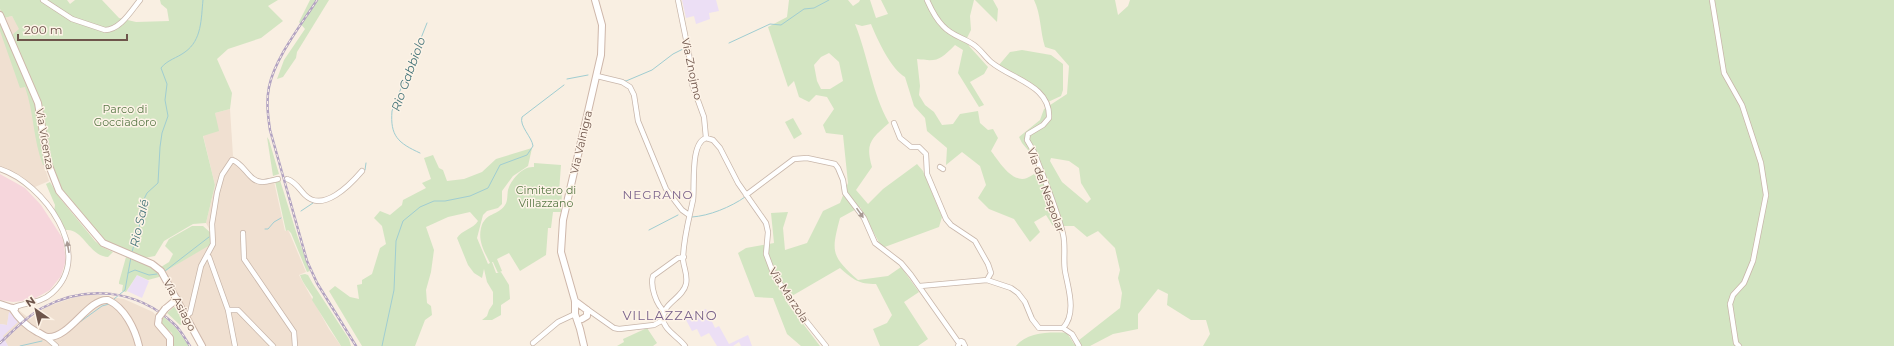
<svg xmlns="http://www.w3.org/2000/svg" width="1894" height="346" font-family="Montserrat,sans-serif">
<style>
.residential{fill:#f0e0d1}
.education{fill:#ecdff5}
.medical{fill:#f6d6dc}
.green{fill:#d3e5c2;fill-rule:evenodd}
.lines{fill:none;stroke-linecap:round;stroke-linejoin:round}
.stream{stroke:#a0cdd1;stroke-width:1}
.street-casing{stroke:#c8b6aa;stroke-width:6}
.secondary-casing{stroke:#ceb7aa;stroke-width:8}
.street{stroke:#fff;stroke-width:4.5}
.secondary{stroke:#fff;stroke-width:6}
.rail-casing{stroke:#b1a2c1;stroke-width:2.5}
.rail{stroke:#fdf3e7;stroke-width:1;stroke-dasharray:3;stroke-linecap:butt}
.secondary-bridge-casing{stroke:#ceb7aa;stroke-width:8;stroke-linecap:butt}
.secondary-bridge{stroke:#fff;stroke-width:6}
.oneway{fill:#a89993}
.labels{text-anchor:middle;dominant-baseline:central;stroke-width:3;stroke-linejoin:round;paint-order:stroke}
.street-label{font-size:11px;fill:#6e554b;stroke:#fdf3e7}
.park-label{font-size:11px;fill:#597947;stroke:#fdf3e7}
.water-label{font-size:12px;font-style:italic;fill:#447479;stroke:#fdf3e7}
.neighbourhood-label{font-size:12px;letter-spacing:1px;fill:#7a638b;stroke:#fdf3e7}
.quarter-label{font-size:13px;letter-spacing:1px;fill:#7a638b;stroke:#fdf3e7}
</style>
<rect width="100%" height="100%" fill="#f9efe2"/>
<path class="residential" d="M0 9 4 18 12 16 20 29 12 35 42 108 44 165 49 181 35 187 26 180 0 170Z
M230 109 233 156 259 181 273 177 285 231 288 230 290 234 306 272 299 275 329 329 341 346H201L164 272 210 244 212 234 206 223 215 185 203 135 216 120 215 113Z
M91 294 124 299 153 312 174 336 181 346H8L2 336 16 320 9 313 7 325 0 324V302L11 304 30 319 46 307 72 298Z"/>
<path class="education" d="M682 0H716L719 11 709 13 710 19 696 24 694 16 686 18Z
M137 275 149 281 142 298 127 291Z
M706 309 715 328 719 326 729 344 748 335 752 346H741L739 342 733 346H717L709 333 701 337 697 329 692 331 685 318Z
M9 312 17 319 18 322 3 336 8 346H0V324L7 325Z"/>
<path class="medical" d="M0 174 25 188 41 205 63 239 66 260 61 276 50 290 32 300 13 302 0 300Z"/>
<path class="green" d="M0 0H67L70 4 75 0H102L119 18 136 22 169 21 167 9 161 4 160 0H278L268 6 283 21 261 38 228 49 217 59 232 93 230 109 215 113 219 131 203 136 215 185 206 223 193 224 164 241 155 256 144 258 107 244 69 202 56 182 50 162 42 108 12 35 19 29 12 16 4 18 0 9Z
M310 0H329L297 52 296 58 283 77 277 79 284 60 305 29 299 22Z
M789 0H848L853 6 859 2 860 0H870L876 18 888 14 881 0H974L970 16 971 30 967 38 969 46 988 67 984 74 970 82 984 105 979 107 958 73 963 50 955 45C940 60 938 62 917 59L920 86 919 95 925 105 934 112 942 125 953 124 960 114 978 111 980 123 988 130 993 129 998 138 991 151C998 160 1012 184 1027 178 1032 176 1038 171 1043 168L1022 143 1019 137 1040 120 1044 109 1067 94 1069 66 1055 50 1045 47C1040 31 1041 14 1034 0H1115L1118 15 1128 6 1130 0H1894V346H1203L1210 334 1206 320H1191L1167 305 1168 294 1158 289 1138 314V329L1113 334 1090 346H1016C1027 332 1051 332 1067 333L1074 344 1120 308 1122 293 1118 278 1120 270 1115 248 1098 231 1087 237 1074 226H1053L1046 215 1034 222 1040 232 1030 242 1014 219 989 209 978 198 986 185 980 166 962 152 946 165 947 148 927 131 925 118 914 106 905 77C891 69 877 39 871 24L862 26 855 24C868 56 872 93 889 123 871 139 865 143 872 167L856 190 868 204 883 189 917 164 923 171 942 217 939 227 882 248 860 207 840 218C831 252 831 256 858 280L888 276 901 267 919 292 904 302 928 339 918 346H880L873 329 887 323 892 315 876 284C858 284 854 280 840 268L785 300 820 346H801L787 334 773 298 755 297 738 253 746 248 774 243 771 213 788 212 783 228 785 250 807 243 823 211 840 203 848 183 843 135 826 133 823 125 834 109 827 97 816 95 809 102 799 97 794 81 788 87 768 27 787 17ZM829 53 839 62 843 81 830 89H821L817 81 814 65 821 57ZM1051 158 1069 161 1079 168 1081 183 1091 199 1087 203 1062 182 1050 161Z
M975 0H993L998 9 997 22Z
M0 22 36 104 45 165H43C33 140 34 112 25 87L20 88 0 31Z
M1022 50 1051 55 1063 64V90L1061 96 1048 102 1045 97 1001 67 999 65 1010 52Z
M793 118 802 134 794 139 785 122Z
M267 137 269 140 279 174 273 176Z
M532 148 528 166 513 176 502 191V204L498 208 487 211 483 215 477 238 488 264 490 263C484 251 478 241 481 228 485 212 498 216 505 205 508 201 507 195 508 190 511 180 522 166 534 167V163L561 165 559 192H562L561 212H553L551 228H548L546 255 520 271 509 253 497 259 502 271 498 273 493 262H492L496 273 501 272 509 285 510 299 501 305V315L492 320H482L487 316 489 310 493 304V292L487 282 484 269 482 278 474 273 468 265 457 238C462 230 473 229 478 221L470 212 448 217 426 227 434 250 431 272 426 290 427 303 431 306 432 315 425 320 415 346H362L329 291 335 286 350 297 359 299 357 285 362 284V280L372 274 380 248 386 244 382 226 374 218 380 211 390 215 402 205 403 200 426 188 422 183 431 179 424 158 433 155 439 168 443 170 447 181 464 179 482 172 496 159Z
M280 180 298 238 310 271 307 272 291 233 288 230 286 231 275 181Z
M50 182 59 197 95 241 102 247 113 252 108 257C89 256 83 228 66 230L54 212 55 205 46 184Z
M192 226H203L212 234 210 245 164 272 161 267 169 262 173 254 165 246 169 239Z
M126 257 151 267 161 275 159 277 148 280 137 275 126 292 122 291 123 285 119 284V282Z
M305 274 308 275 313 284 349 339 351 346H341L312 300 313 297C309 290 303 284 300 275Z
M174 307 178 309 185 323 180 325 167 313Z
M164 317 176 328 189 346H174L172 333 161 324V321Z
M647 328 657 343 653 346H617L624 342 623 339Z"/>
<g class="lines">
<path class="stream" d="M729 43 770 24 781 25 804 9 814 8 829 0
M567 79 588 75
M623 80 626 81 652 70 673 54 685 48
M420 153C398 143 390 136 392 111L427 23
M365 170 366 163
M301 211 313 203
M692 217C709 216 731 207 745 197
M265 229H268L274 222 281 218
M649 230 678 215
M132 252 141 220 143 201 147 193 158 183 160 147 162 133 168 116 165 100 167 84 161 68C167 60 177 58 185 52 202 40 201 19 203 0
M165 271 209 237
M128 273 135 270 149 275 157 274
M114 299 125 290 131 257
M73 327 102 306 109 304
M53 340 63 335
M20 346 42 341
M382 346 394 290 396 241 403 221 420 207 434 201H445L470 196 488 188 500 165 527 155 533 146C532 137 519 126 522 117L564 85"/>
<g class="street-casing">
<path id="street" d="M43 0 72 19 105 30C120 30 131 11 140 0
M678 0 689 54 692 84 704 117 706 138
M1712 0 1724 73 1742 105 1761 163 1766 195 1753 261 1744 283 1733 295 1730 304 1736 343 1739 346
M597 76 622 82 630 87 634 95 638 121 666 189 682 210 689 215
M894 123 900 138 911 147H919L926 154 927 174 946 219 951 225 975 241 988 264 991 273 987 280
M940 167 943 169
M0 169C43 183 96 254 52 293 40 304 26 302 12 308
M287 179C296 182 299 189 305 195 323 213 350 185 362 171
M746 195 794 159 807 158 835 164 838 168 843 180 845 193 864 218 875 243 901 263 911 275 959 343
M243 233 244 259 294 332 295 346
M209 257 228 310 235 346
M920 286 987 280 1011 288 1018 293 1025 302 1032 319 1039 328H1063C1077 313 1068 288 1065 271 1063 259 1066 247 1063 234 1056 206 1044 179 1034 152L1027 140 1028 134 1043 125 1049 118C1051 85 1011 79 991 62 984 56 980 48 971 43 961 37 951 35 943 26 936 19 931 9 927 0
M587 309 614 328 619 329 654 325 663 320
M228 310H238L273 346
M665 312C656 305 650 286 653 276L678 258 684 257
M186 316 190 313 201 266 213 244 212 224 217 193 222 175 232 160C244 163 249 182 262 182 267 182 273 180 278 179
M1063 328 1072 334 1079 346
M46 337 56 346
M533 343 558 322 575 314
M685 346C679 337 663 330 663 318 663 303 683 298 686 284 688 275 684 269 683 260 683 240 689 219 693 200 695 185 690 143 706 138L713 140 720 148 738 183 766 223 768 232 766 254 772 270 791 302 826 346
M958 346 961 341 963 342 965 346"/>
</g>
<g class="secondary-casing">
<path id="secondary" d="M0 15 38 103 48 163 59 191 103 243 152 264 161 271 202 346
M575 301 587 310V316L582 319
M0 304 15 309
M12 308C18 318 28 327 37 332 41 333 44 337 48 337 70 338 88 298 108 300 125 308 135 329 139 346
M165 309 177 299
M159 317 158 324 170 338V346
M584 346 580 329 575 314V301L561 252 563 220 601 55 602 25 595 0"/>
</g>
<use href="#street" class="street"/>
<use href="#secondary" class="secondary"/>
<g class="rail-casing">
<path id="rail" d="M317 0C301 25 275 58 269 87 266 102 268 116 270 130L307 261 317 283 356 346
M0 343C13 331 26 317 42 308 86 284 137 289 174 324 181 330 185 339 190 346"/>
</g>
<use href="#rail" class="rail"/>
<g class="secondary-bridge-casing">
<path id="secondary-bridge" d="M159 317 165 309"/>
</g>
<use href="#secondary-bridge" class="secondary-bridge"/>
</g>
<defs><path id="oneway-solid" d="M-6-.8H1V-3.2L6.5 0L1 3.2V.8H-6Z"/></defs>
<g class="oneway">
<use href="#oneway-solid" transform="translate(860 213) rotate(55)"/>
<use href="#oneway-solid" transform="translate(68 247) rotate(-100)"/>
</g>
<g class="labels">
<g class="street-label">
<text transform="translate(692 69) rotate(78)">Via Znojmo</text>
<text transform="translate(45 139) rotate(80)">Via Vicenza</text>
<text transform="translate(581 142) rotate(-77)">Via Valnigra</text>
<text transform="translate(1046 190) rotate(70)">Via del Nespolar</text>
<text transform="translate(789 295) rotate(57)">Via Marzola</text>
<text transform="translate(180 305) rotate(62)">Via Asiago</text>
</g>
<g class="park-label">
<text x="125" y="109">Parco di<tspan x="125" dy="13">Gocciadoro</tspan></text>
<text x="546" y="190">Cimitero di<tspan x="546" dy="13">Villazzano</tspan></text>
</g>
<g class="water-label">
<text transform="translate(408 74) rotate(-70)">Rio Gabbiolo</text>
<text transform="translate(139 223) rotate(-77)">Rio Salé</text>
</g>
<g class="neighbourhood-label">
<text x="658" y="194">NEGRANO</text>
</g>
<g class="quarter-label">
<text x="670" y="315">VILLAZZANO</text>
</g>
</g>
<g transform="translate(36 310) rotate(326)" stroke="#fdf3e7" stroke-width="3" paint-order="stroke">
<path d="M0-3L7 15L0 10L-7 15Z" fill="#6e554b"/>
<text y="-6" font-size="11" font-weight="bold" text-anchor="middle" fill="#6e554b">N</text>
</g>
<path d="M18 34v6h109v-6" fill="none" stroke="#6e554b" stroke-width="2"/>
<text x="24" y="34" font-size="12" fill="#6e554b" stroke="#fdf3e7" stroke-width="3" paint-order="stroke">200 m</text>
</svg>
